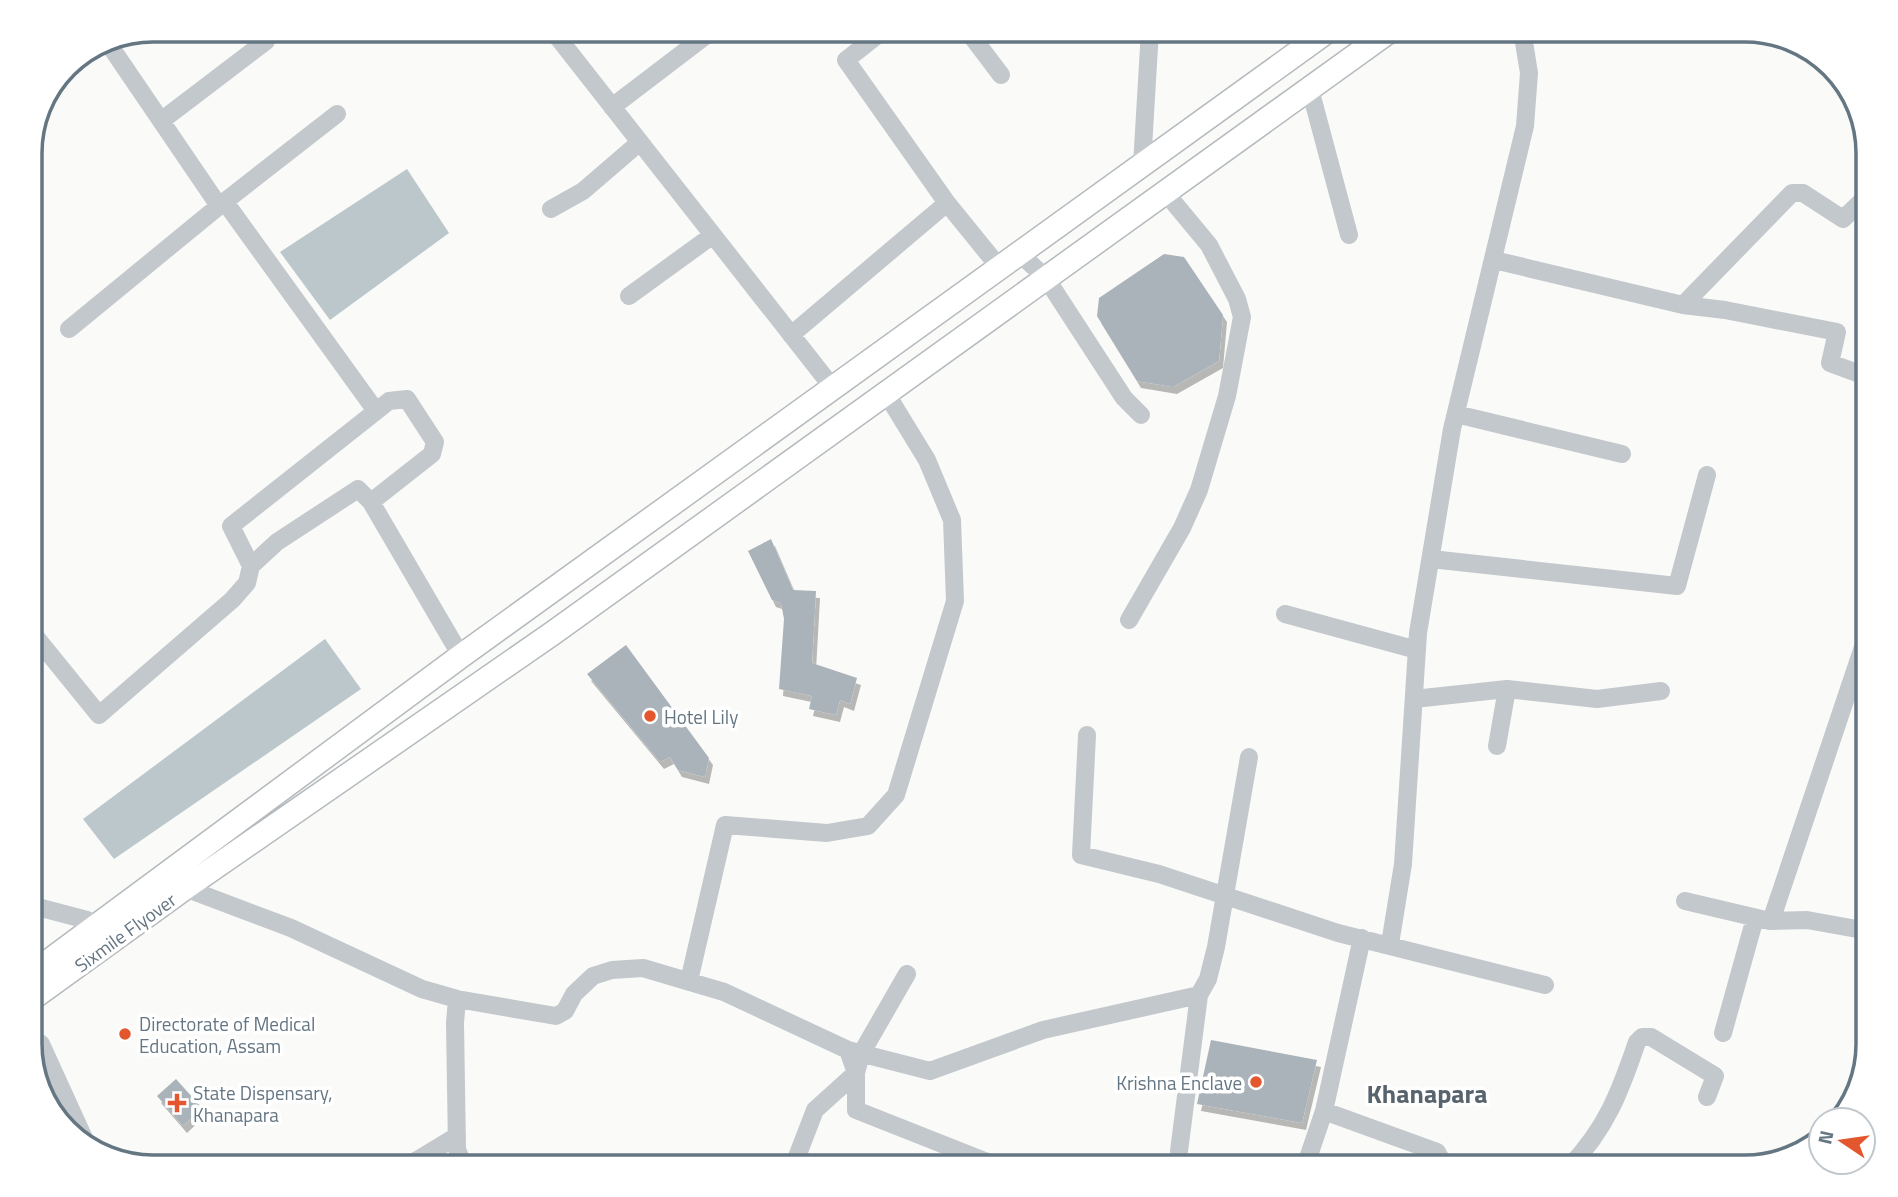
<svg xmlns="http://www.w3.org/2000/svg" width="1898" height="1197" font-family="'Titillium Web',sans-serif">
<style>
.water{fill:#bbc7cb}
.building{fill:#aab3b9;filter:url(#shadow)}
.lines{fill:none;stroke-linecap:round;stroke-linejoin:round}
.major-casing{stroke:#b5babe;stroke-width:26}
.minor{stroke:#c3c8cc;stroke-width:18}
.major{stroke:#fff;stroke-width:23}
.poi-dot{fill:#e4572e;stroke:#fff;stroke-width:2.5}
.labels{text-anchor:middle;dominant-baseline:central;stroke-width:7;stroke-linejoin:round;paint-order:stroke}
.poi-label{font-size:19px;fill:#657683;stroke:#fff;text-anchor:start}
.street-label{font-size:19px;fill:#657683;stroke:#fff}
.district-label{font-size:26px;font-weight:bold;fill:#57646e;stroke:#fff}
.rim{fill:none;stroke:#657683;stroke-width:3.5}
</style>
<defs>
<filter id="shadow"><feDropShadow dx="4" dy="7" stdDeviation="0" flood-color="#0004"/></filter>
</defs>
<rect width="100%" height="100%" fill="#fafaf8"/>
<path class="water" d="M407 169 449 233 330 320 280 252Z
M325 639 361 689 114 859 83 819Z"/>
<path class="building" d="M1164 254 1184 257 1223 315 1219 361 1173 387 1137 381 1097 316 1099 298Z
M771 539 793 590 816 591 812 663 857 678 850 704 840 700 836 715 809 709 812 696 779 689 784 619 781 603 772 600 748 551Z
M626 645 709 758 705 777 678 770 670 757 660 762 587 674Z
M1211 1040 1317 1060 1302 1123 1197 1104Z
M176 1079 202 1108 183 1126 157 1096Z"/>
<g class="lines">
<g class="major-casing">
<path id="major" d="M30 975 461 656 1329 30
M30 1000 185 888 553 633 1391 30"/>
</g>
<path class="minor" d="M552 30 833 388
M884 30 846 60 947 203
M967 30 1001 75
M106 40 219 206
M1310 89 1349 235
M612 107 713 30
M161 121 266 41
M1142 165 1150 30
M1868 195 1843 219 1803 193H1792L1683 305 1725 310 1837 332 1830 363 1868 377
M225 202 376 411
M551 209 583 191 640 142
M1019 253 1046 278 1124 398 1141 415
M1494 260 1683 305
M629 296 713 235
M69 329 219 206 337 114
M791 335 947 203 999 267
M1456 414 1622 454
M1431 559 1677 586 1707 475
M251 566 277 542 358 489 371 502
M1285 614 1417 650
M1129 620 1182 528 1199 490 1227 396 1242 317 1237 299 1209 245 1165 192
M30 630 99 715 232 600 247 583 251 566 231 526 389 401 407 399 435 442 432 454 371 502 461 656
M1414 699 1507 689 1597 699 1661 691
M1087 735 1081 855 1159 874 1338 933 1545 985
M1497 746 1507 689
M185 888 291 928 422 989 457 999 455 1023 457 1149 464 1167
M1685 901 1770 921 1807 920 1868 931
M30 905 87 920
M1771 921 1868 632
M1390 944 1403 864 1418 633 1452 429 1525 126 1529 73 1522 30
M689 981 725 825 827 833 868 826 896 795 955 601 952 520 927 460 886 393
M457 999 556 1016 565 1011 574 994 593 976 612 970 643 968 724 992 848 1050 856 1073V1110L1000 1167
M1723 1033 1755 918
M33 1039 41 1044 88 1147
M848 1050 930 1071 1043 1030 1199 995
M1324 1111 1437 1152 1445 1167
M1179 1151 1199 995 1208 979 1216 947 1249 757
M406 1167 457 1136
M793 1167 815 1110 856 1073 861 1054 907 974
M1305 1167 1324 1111 1362 938
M1569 1167C1606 1129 1620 1092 1637 1042L1642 1037H1651L1715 1076 1707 1097"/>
<use href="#major" class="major"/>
</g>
<g class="poi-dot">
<circle cx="650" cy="716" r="7"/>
<circle cx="125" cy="1034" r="7"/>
<circle cx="1256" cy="1082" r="7"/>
<path d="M173.5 1092.5h7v7h7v7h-7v7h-7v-7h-7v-7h7z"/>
</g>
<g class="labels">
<g class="poi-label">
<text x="664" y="716">Hotel Lily</text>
<text x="139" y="1023">Directorate of Medical<tspan x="139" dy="22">Education, Assam</tspan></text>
<text x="1242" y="1082" text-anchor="end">Krishna Enclave</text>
<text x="193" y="1092">State Dispensary,<tspan x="193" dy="22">Khanapara</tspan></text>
</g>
<g class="street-label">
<text transform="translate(125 932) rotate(-36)">Sixmile Flyover</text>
</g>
<g class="district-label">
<text x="1427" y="1093">Khanapara</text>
</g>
</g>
<path d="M0 0H1898V1197H0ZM153 42H1745A111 111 0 0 1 1856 153V1044A111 111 0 0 1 1745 1155H153A111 111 0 0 1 42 1044V153A111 111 0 0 1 153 42Z" fill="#fff" fill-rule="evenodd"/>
<path class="rim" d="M153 42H1745A111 111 0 0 1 1856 153V1044A111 111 0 0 1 1745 1155H153A111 111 0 0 1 42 1044V153A111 111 0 0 1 153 42Z"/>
<g transform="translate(1842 1141) rotate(283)"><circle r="33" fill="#ffffff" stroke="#c1c8cd" stroke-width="2"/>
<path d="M0-5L12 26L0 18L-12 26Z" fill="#e4572e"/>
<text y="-10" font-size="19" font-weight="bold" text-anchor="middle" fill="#657683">N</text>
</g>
</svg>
